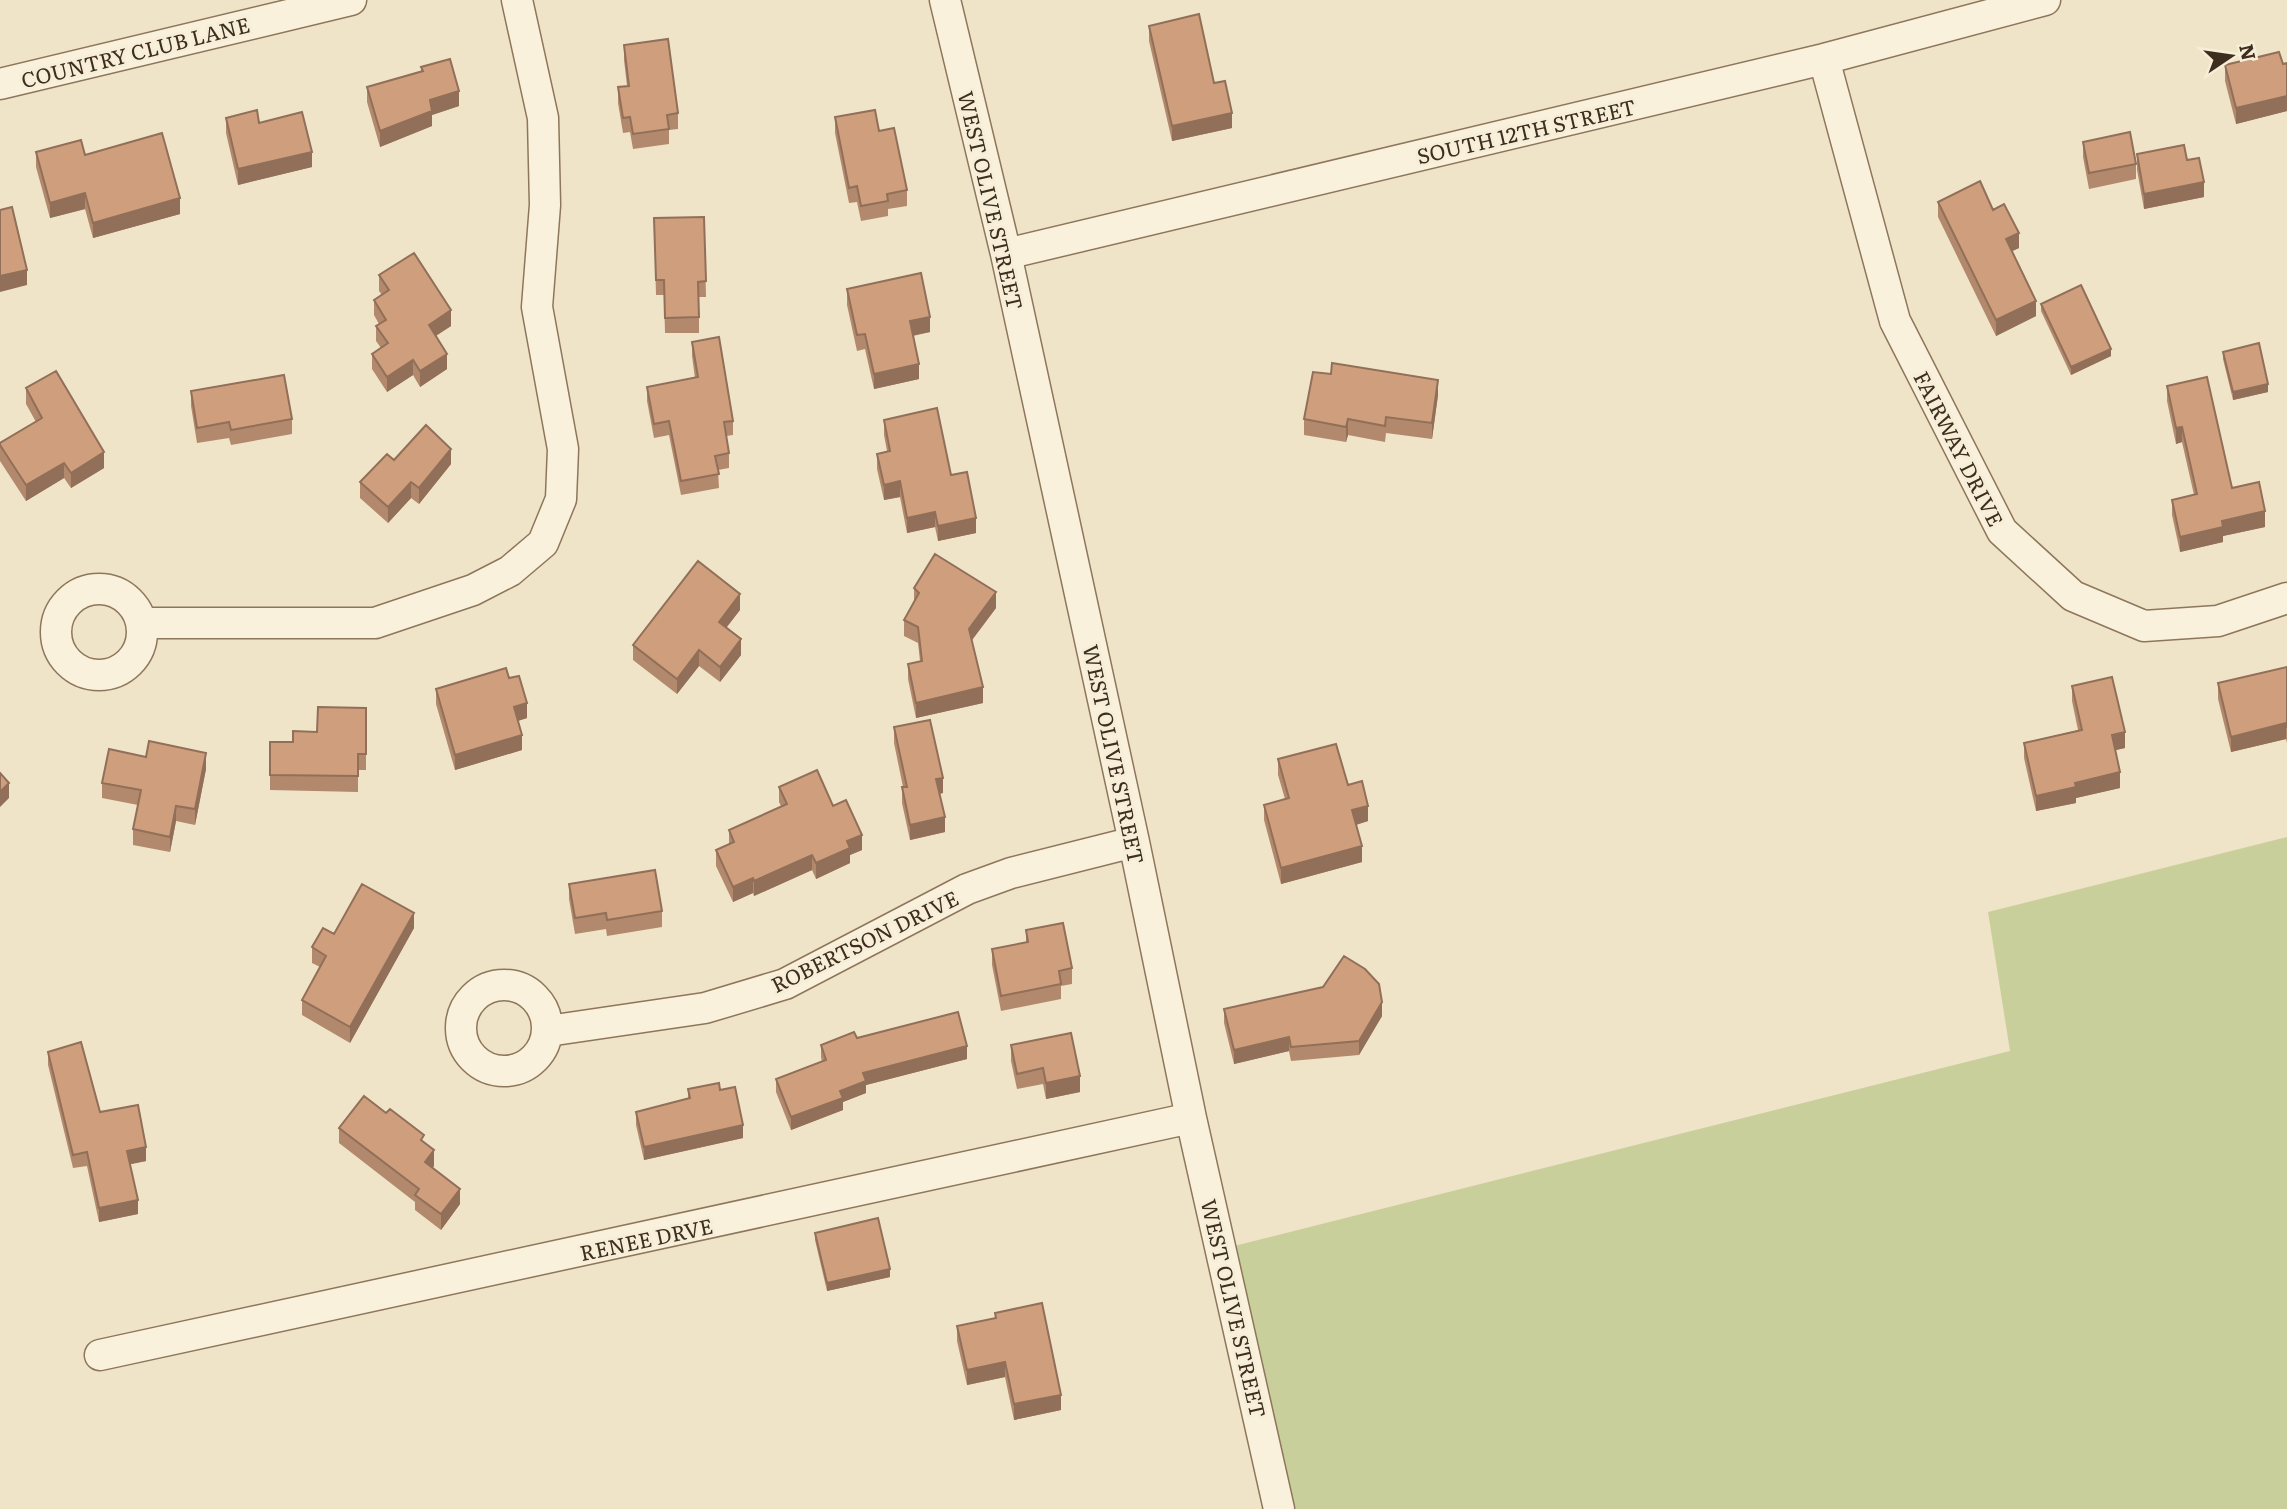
<svg xmlns="http://www.w3.org/2000/svg" width="2287" height="1509" font-family="Literata,serif">
<style>
.green{fill:#c9cf9b}
.lines{fill:none;stroke-linecap:round;stroke-linejoin:round}
.minor-casing{stroke:#8d765c;stroke-width:33}
.minor{stroke:#faf1dc;stroke-width:30}
.wall{fill:#b2896c}
.shaded-wall{fill:#916f58}
.building{fill:#cf9f7d;stroke:#916f58;stroke-width:2}
.labels{text-anchor:middle;dominant-baseline:central;stroke-width:6;stroke-linejoin:round;paint-order:stroke}
.street-label{font-size:21px;fill:#3d2e20;stroke:#f7eed8}
</style>
<rect width="100%" height="100%" fill="#f0e4c8"/>
<path class="green" d="M2287 837V1509H1279L1222 1249 2010 1051 1988 912Z"/>
<g class="lines">
<g class="minor-casing">
<path id="minor" d="M945 0 1006 254 1134 842 1191 1118 1279 1509
M1824 59 1895 321 2002 531 2073 596 2144 626 2218 621 2287 598
M0 84 351 0
M1006 254 1824 59 2045 0
M56 632a43 43 0 1 1 86 0a43 43 0 1 1-86 0Z
M142 623H375L473 590 510 571 543 543 561 499 563 449 537 307 545 205 543 118 517 0
M461 1028a43 43 0 1 1 86 0a43 43 0 1 1-86 0Z
M548 1031 705 1008 785 984 967 889 1011 873 1134 842
M100 1355 1191 1118"/>
</g>
<use href="#minor" class="minor"/>
</g>
<path class="wall" d="M1149 26 1214 83 1232 128 1172 141 1149 41Z
M624 45 678 113V129L669 130V144L633 149 630 132 623 133 618 103V87L627 86 624 60Z
M2287 63V111L2236 124 2225 81V65L2283 64Z
M421 67 459 106 432 115V126L380 147 367 102V87L421 71Z
M835 117 879 131 907 190V206L888 209V216L861 221 857 202 849 203 835 133Z
M226 118 259 123 312 167 238 185 226 133Z
M2083 142 2136 164V179L2089 189 2083 157Z
M36 152 85 155 180 214 93 238 85 209 50 218 36 167Z
M2137 154 2187 160 2204 197 2144 209 2137 170Z
M1938 202 1993 210 2019 248 2012 251 2036 316 1996 336 1938 217Z
M704 217 706 297H699V333H665L664 295H656L654 218Z
M379 275 451 326 436 336 447 369 420 387 413 375 387 392 372 369V354L381 348 376 341V326L379 324 374 315V300L382 295 379 291Z
M847 289 930 332 913 336 919 379 874 389 865 349 857 351 847 305Z
M2041 304 2111 356 2071 375 2041 311Z
M692 342 733 421V435L726 436 729 453V468L718 470 719 488 681 495 669 435 654 438 647 401V387L695 378 692 356Z
M2223 352 2268 392 2233 400 2223 359Z
M2167 386 2232 488 2265 527 2223 536V542L2180 552 2172 515V500L2194 495 2182 442 2176 444 2167 401Z
M26 388 104 468 71 488 64 478 26 501 0 461V443L36 422 26 404Z
M191 391 292 419V434L231 445 229 438 197 443 191 406Z
M1438 395 1432 439 1386 433 1385 442 1348 435 1346 442 1304 435V419Z
M884 420 951 475 976 533 938 541 935 527 907 533 900 497 884 500 877 469V454L887 451 884 435Z
M394 460 451 464 419 504 411 498 388 523 360 498V482Z
M914 588 996 608 972 640 983 703 916 718 908 679V664L920 661 918 643 904 636V620L914 603Z
M740 610 726 628 741 655 720 682 699 666 677 694 633 660V645Z
M2287 667V743L2286 739 2231 752 2218 699V683Z
M509 678 527 718 518 721 522 750 455 770 436 704V689Z
M2072 686 2125 748 2115 750 2120 788 2076 798V803L2036 811 2024 758V743L2078 730 2072 701Z
M366 708V770H358V792L270 790V742H293Z
M894 727 943 793 940 794 945 832 910 840 902 803V787H903L894 743Z
M1278 759 1348 785 1368 821 1356 825 1362 862 1281 884 1264 820V805L1285 799 1278 775Z
M206 769 195 825 176 821 170 852 133 845V829L138 805 102 798V783Z
M779 787 833 806 862 850 850 855V863L816 879 812 870 754 896 753 893 733 902 716 866V850L729 845V830L781 806 779 802Z
M569 884 662 911V927L607 936 606 929 575 934 569 899Z
M414 928 350 1043 302 1015V1000L320 967 312 963V947L334 934Z
M1026 930 1072 968V984L1061 986V999L1001 1011 992 965V949L1026 942Z
M1224 1009 1382 1016 1359 1055 1291 1061 1289 1051 1234 1064 1224 1023Z
M857 1038 967 1059 866 1085V1093L843 1102V1110L791 1130 776 1092V1079L822 1062 821 1057V1045Z
M1011 1045 1080 1092 1046 1099 1043 1084 1017 1089 1011 1061Z
M48 1052 100 1112 146 1161 130 1164 138 1214 99 1222 87 1166 73 1168 48 1065Z
M688 1089 720 1090 743 1138 644 1160 636 1125V1112L688 1098Z
M339 1128 424 1143 434 1166 432 1167 460 1204 441 1230 415 1210V1202L339 1143Z
M815 1233 890 1277 827 1291 815 1240Z
M995 1313 1061 1410 1014 1420 1005 1377 967 1385 957 1341V1326L995 1318Z"/>
<path class="shaded-wall" d="M459 91V106L432 115V126L380 147V131L430 100Z
M2287 96V111L2236 124V108Z
M1232 113V128L1172 141V126Z
M312 152V167L238 185V169Z
M2204 182V197L2144 209V194Z
M85 193V209L50 218V203Z
M180 198V214L93 238V223Z
M2019 233V248L2006 254V239Z
M27 270V285L0 292V276Z
M2036 301V316L1996 336V320Z
M451 310V326L429 340V325Z
M930 317V332L910 336V321Z
M2111 349V356L2071 375V367Z
M447 354V369L420 387V371Z
M413 360V375L387 392V377Z
M919 364V379L874 389V374Z
M1438 380V395L1432 439V423Z
M2268 384V392L2233 400V392Z
M1348 419V435L1346 442V427Z
M2182 427V442L2176 444V428Z
M451 449V464L419 504V488Z
M104 452V468L71 488V473Z
M64 463V478L26 501V485Z
M900 481V497L884 500V485Z
M411 482V498L388 523V507Z
M2265 511V527L2223 536V542L2180 552V537L2222 521Z
M935 512V527L907 533V518Z
M976 518V533L938 541V526Z
M996 592V608L969 644V629Z
M740 594V610L719 637V622Z
M741 639V655L720 682V667Z
M699 650V666L677 694V679Z
M983 687V703L916 718V703Z
M527 703V718L514 722V707Z
M2286 723V739L2231 752V737Z
M2125 732V748L2112 751V735Z
M522 735V750L455 770V755Z
M206 753V769L195 825V809Z
M2120 772V788L2076 798V803L2036 811V796L2075 783Z
M943 778V793L936 794V779Z
M9 783V798L0 807V792Z
M176 806V821L170 852V837Z
M1368 806V821L1352 826V810Z
M945 817V832L910 840V825Z
M862 835V850L850 855V863L816 879V863L847 841Z
M1362 846V862L1281 884V868Z
M812 855V870L754 896V881Z
M753 878V893L733 902V887Z
M414 913V928L350 1043V1027Z
M1382 1002V1016L1359 1055V1041Z
M1289 1037V1051L1234 1064V1050Z
M967 1046V1059L866 1085V1093L843 1102V1110L791 1130V1117L840 1091 863 1073Z
M1080 1076V1092L1046 1099V1083Z
M743 1125V1138L644 1160V1147Z
M146 1147V1161L127 1165V1151Z
M434 1150V1166L425 1177V1162Z
M460 1189V1204L441 1230V1214Z
M138 1200V1214L99 1222V1208Z
M890 1269V1277L827 1291V1283Z
M1005 1362V1377L967 1385V1370Z
M1061 1395V1410L1014 1420V1404Z"/>
<path class="building" d="M1199 14 1214 83 1225 81 1232 113 1172 126 1149 26Z
M668 39 678 113 667 115 669 129 633 134 630 117 623 118 618 87 629 86 624 45Z
M2279 52 2283 64 2287 63V96L2236 108 2225 65Z
M450 59 459 91 430 100 432 111 380 131 367 87 423 71 421 67Z
M257 110 259 123 302 112 312 152 238 169 226 118Z
M875 110 879 131 894 128 907 190 887 194 888 201 861 206 857 186 849 188 835 117Z
M2130 132 2136 164 2089 173 2083 142Z
M162 133 180 198 93 223 85 193 50 203 36 152 81 140 85 155Z
M2184 145 2187 160 2199 158 2204 182 2144 194 2137 154Z
M1980 181 1993 210 2004 204 2019 233 2006 239 2036 301 1996 320 1938 202Z
M12 207 27 270 0 276V210Z
M704 217 706 281 698 282 699 317 665 318 664 280H656L654 218Z
M414 253 451 310 429 325 447 354 420 371 413 360 387 377 372 354 388 343 376 326 386 320 374 300 389 290 379 275Z
M921 273 930 317 910 321 919 364 874 374 865 334 857 335 847 289Z
M2081 285 2111 349 2071 367 2041 304Z
M719 337 733 421 724 422 729 453 715 456 719 474 681 481 669 421 654 424 647 387 698 377 692 342Z
M2259 343 2268 384 2233 392 2223 352Z
M1332 363 1438 380 1432 423 1386 417 1385 426 1348 419 1346 427 1304 419 1313 372 1331 374Z
M56 371 104 452 71 473 64 463 26 485 0 445V443L42 418 26 388Z
M284 375 292 419 231 430 229 422 197 428 191 391Z
M2207 377 2232 488 2259 482 2265 511 2222 521 2223 527 2180 537 2172 500 2197 494 2182 427 2176 428 2167 386Z
M937 408 951 475 967 472 976 518 938 526 935 512 907 518 900 481 884 485 877 454 890 451 884 420Z
M426 425 451 449 419 488 411 482 388 507 360 482 387 454 394 460Z
M935 554 996 592 969 629 983 687 916 703 908 664 922 661 918 627 904 620 919 593 914 588Z
M698 561 740 594 719 622 741 639 720 667 699 650 677 679 633 645Z
M2287 667V728L2286 723 2231 737 2218 683Z
M506 668 509 678 519 676 527 703 514 707 522 735 455 755 436 689Z
M2112 677 2125 732 2112 735 2120 772 2075 783 2076 787 2036 796 2024 743 2082 730 2072 686Z
M318 707 366 708V754H358V776L270 775V742H293V731L317 732Z
M930 720 943 778 936 779 945 817 910 825 902 787H907L894 727Z
M149 741 206 753 195 809 176 806 170 837 133 829 141 790 102 783 109 749 146 757Z
M1336 744 1348 785 1362 781 1368 806 1352 810 1362 846 1281 868 1264 805 1289 798 1278 759Z
M817 770 833 806 846 800 862 835 847 841 850 848 816 863 812 855 754 881 753 878 733 887 716 850 734 842 729 830 787 804 779 787Z
M0 773 9 783 0 792Z
M655 870 662 911 607 920 606 913 575 918 569 884Z
M362 884 414 913 350 1027 302 1000 326 956 312 947 323 928 334 934Z
M1063 923 1072 968 1059 971 1061 984 1001 996 992 949 1028 942 1026 930Z
M1344 956 1365 969 1379 984 1382 1002 1359 1041 1291 1047 1289 1037 1234 1050 1224 1009 1323 987Z
M958 1012 967 1046 863 1073 866 1081 840 1091 843 1098 791 1117 776 1079 826 1060 821 1045 854 1032 857 1038Z
M1071 1033 1080 1076 1046 1083 1043 1068 1017 1074 1011 1045Z
M81 1042 100 1112 138 1105 146 1147 127 1151 138 1200 99 1208 87 1152 73 1155 48 1052Z
M719 1083 720 1090 735 1087 743 1125 644 1147 636 1112 690 1098 688 1089Z
M364 1096 386 1113 390 1109 424 1135 421 1140 434 1150 425 1162 460 1189 441 1214 415 1195 419 1189 339 1128Z
M878 1218 890 1269 827 1283 815 1233Z
M1042 1303 1061 1395 1014 1404 1005 1362 967 1370 957 1326 996 1318 995 1313Z"/>
<g class="labels">
<g class="street-label">
<text transform="translate(135 51) rotate(-14)">COUNTRY CLUB LANE</text>
<text transform="translate(1526 130) rotate(-13)">SOUTH 12TH STREET</text>
<text transform="translate(992 200) rotate(77)">WEST OLIVE STREET</text>
<text transform="translate(1960 448) rotate(63)">FAIRWAY DRIVE</text>
<text transform="translate(1115 754) rotate(78)">WEST OLIVE STREET</text>
<text transform="translate(864 940) rotate(-26)">ROBERTSON DRIVE</text>
<text transform="translate(646 1238) rotate(-12)">RENEE DRVE</text>
<text transform="translate(1235 1308) rotate(77)">WEST OLIVE STREET</text>
</g>
</g>
<g transform="translate(2231 56) rotate(77)" stroke="#f7eed8" stroke-width="5" paint-order="stroke">
<path d="M0-5L12 26L0 18L-12 26Z" fill="#3d2e20"/>
<text y="-10" font-size="19" font-weight="bold" text-anchor="middle" fill="#3d2e20">N</text>
</g>
</svg>
